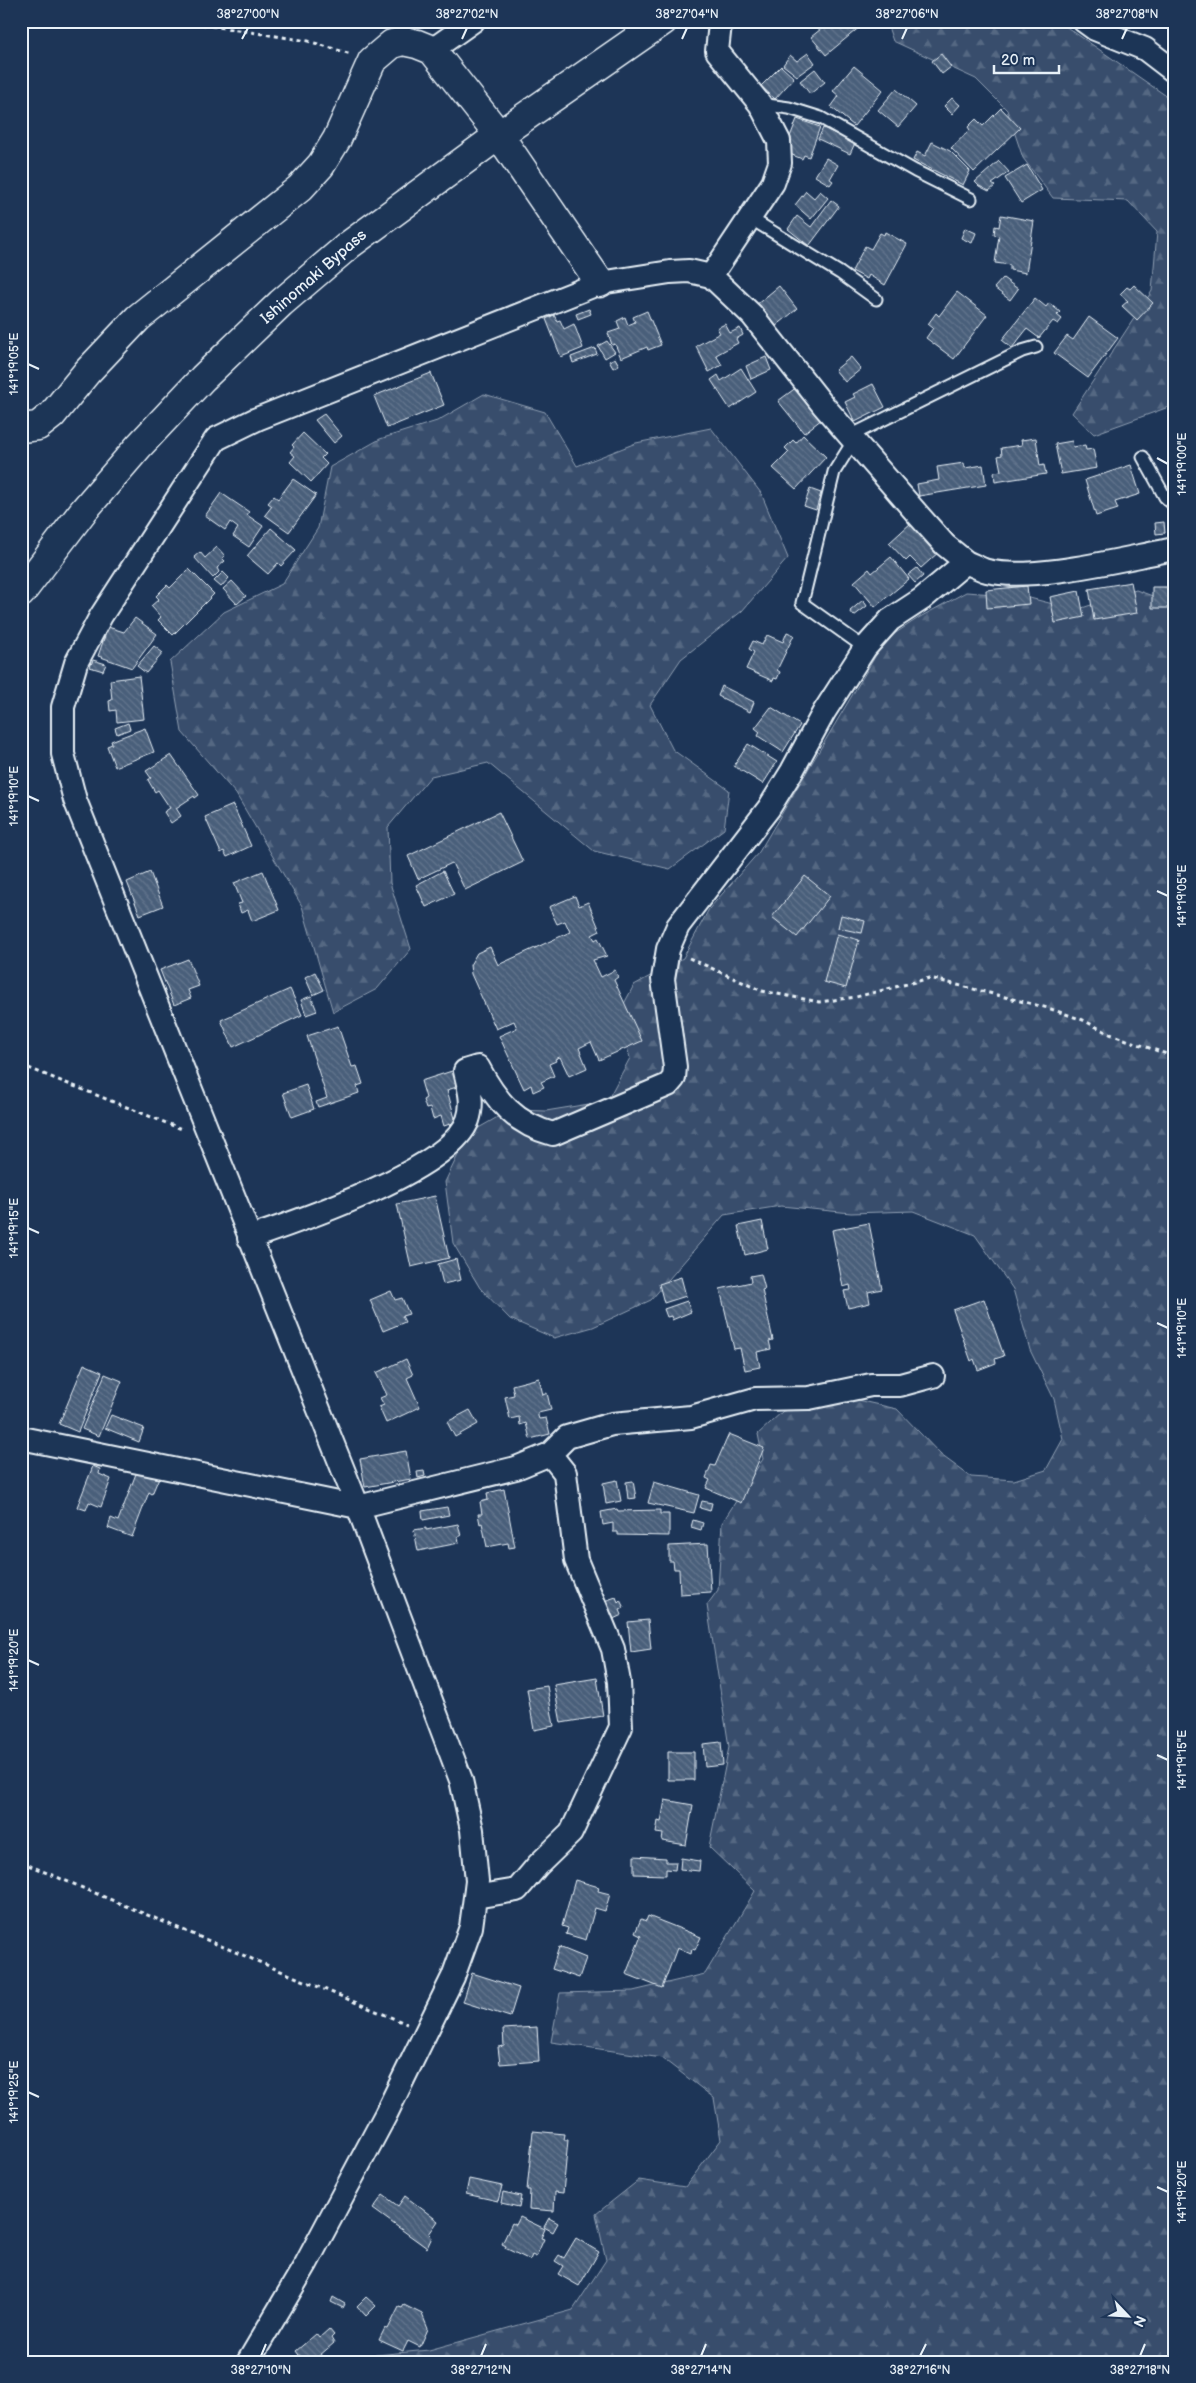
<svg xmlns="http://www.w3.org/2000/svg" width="1196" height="2383" font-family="'Balsamiq Sans',sans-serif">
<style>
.forest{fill:url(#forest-firs);stroke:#909fb2}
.building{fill:url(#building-back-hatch);stroke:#e8f1f8}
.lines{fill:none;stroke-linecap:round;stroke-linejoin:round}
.lane-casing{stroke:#e8f1f8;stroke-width:15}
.street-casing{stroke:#e8f1f8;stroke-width:26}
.secondary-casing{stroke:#e8f1f8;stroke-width:31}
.highway-casing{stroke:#e8f1f8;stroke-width:31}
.path{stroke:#e8f1f8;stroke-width:3;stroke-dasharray:4 4;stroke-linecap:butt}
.lane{stroke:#1d3557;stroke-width:11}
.street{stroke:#1d3557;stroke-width:22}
.secondary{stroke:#1d3557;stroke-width:28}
.highway{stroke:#1d3557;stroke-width:28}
.ticks{fill:none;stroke:#e8f1f8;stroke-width:2}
.labels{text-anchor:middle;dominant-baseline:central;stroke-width:4;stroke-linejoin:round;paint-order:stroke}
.street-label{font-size:16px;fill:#e8f1f8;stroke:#1d3557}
.neatline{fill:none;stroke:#e8f1f8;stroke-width:2}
.ticks-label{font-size:12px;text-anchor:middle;fill:#e8f1f8}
</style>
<defs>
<pattern id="forest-firs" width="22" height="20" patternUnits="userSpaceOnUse" patternTransform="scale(1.25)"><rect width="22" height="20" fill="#374d6c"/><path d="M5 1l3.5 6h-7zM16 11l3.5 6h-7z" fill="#546782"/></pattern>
<pattern id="building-back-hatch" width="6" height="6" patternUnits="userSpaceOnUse" patternTransform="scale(1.25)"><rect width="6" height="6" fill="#495e7a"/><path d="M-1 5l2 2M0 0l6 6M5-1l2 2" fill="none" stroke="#63768e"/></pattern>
</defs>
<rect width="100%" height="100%" fill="#1d3557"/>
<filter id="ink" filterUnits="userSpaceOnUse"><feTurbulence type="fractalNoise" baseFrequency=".02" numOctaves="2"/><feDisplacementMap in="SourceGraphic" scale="10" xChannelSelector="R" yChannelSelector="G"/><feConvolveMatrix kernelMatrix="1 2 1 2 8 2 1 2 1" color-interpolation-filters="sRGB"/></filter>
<g filter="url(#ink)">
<path class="forest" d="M886 21H1058L1175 102V400L1166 408 1094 434 1072 413 1152 291 1157 232 1128 201 1053 198 1023 158 1007 110 976 79 893 41Z
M484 394 545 412 577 466 636 443 711 428 761 493 788 558 742 611 681 659 650 705 673 750 729 790 724 829 670 869 594 851 488 763 431 776 388 827 390 883 411 949 377 989 333 1012 302 906 236 794 182 732 170 662 224 612 282 584 318 528 330 467 380 439 437 421Z
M1136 590 1175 604V2362H340L376 2355 429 2350 573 2310 606 2260 596 2214 639 2180 685 2187 721 2140 714 2098 662 2058 551 2042 560 1993 633 1991 705 1974 755 1891 709 1847 729 1747 707 1605 718 1590 722 1523 763 1459 758 1434 783 1411 857 1400 897 1409 941 1455 971 1477 1014 1480 1046 1470 1063 1439 1054 1399 1030 1350 1013 1289 975 1235 913 1211 851 1213 781 1206 724 1215 651 1300 593 1327 554 1338 510 1319 480 1288 453 1243 445 1182 468 1134 510 1110 546 1111 607 1101 630 1058 618 1015 634 985 683 958 709 909 759 852 885 640 920 617 966 592 1022 596 1076 610Z"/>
<path class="building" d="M831 21H867L826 55 811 37Z
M808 53 815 63 797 76 783 65 790 55 797 61Z
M941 54 951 67 942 74 932 61Z
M781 66 794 78 775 99 761 86Z
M854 66 883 90 854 126 831 107 839 96 833 91Z
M815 69 825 82 810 94 800 81Z
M896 89 916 106 898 127 878 110Z
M952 98 960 105 952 114 944 106Z
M1001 108 1020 128 974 172 951 148 970 130 968 127 976 119 983 126Z
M797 119 820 127 809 157 804 155 802 159 790 154 791 150 786 147Z
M823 128 855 143 850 154 818 139Z
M932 142 950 151 970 171 963 185 913 160 917 152 925 156Z
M826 158 838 165 830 179 833 181 830 185 815 176Z
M999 161 1009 172 992 184 995 186 989 191 979 186 975 182Z
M1027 165 1042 190 1021 203 1005 178Z
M806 191 814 198 820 191 828 198 811 219 795 205Z
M831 200 839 206 809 246 788 229 797 216 811 227Z
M1001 215 1034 221 1026 273 1010 270V265L995 263 999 236 994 235 995 226 999 227Z
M965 228 976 233 972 243 961 238Z
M885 232 907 244 885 285 869 275 867 279 852 271 865 246 871 249 880 233 884 235Z
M1003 278 1018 289 1010 300 994 288Z
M1134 285 1153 303 1137 320 1122 306 1128 301 1120 294 1127 287 1130 289Z
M779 286 797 309 775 327 756 305Z
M957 292 987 315 954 359 926 338 933 328 928 324 936 313 939 316Z
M1035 298 1046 307 1049 303 1060 312 1057 315 1062 319 1058 324 1053 321 1039 338 1027 329 1012 348 1002 340Z
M589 309 591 314 578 319 576 314Z
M647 311 661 345 648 350 647 347 621 358 615 344 612 345 608 333 620 329 617 321 625 317 628 325 635 322 633 317Z
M554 315 557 321 560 320 564 329 574 324 583 348 561 357 546 319Z
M1089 317 1118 338 1088 378 1054 353 1067 336 1073 340Z
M725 324 730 333 740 328 743 335 736 339 738 343 716 355 722 365 709 372 696 346 720 333 717 328Z
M607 341 615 352 605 358 598 346Z
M595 348 597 354 573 363 571 357Z
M766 357 771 370 751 379 746 366Z
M851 357 861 369 845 382 835 370Z
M615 358 619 365 613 368 609 361Z
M741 368 756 392 730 409 711 380 718 375 721 381Z
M431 373 444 405 387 428 374 396Z
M873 384 885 407 855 422 845 402 855 397 853 394Z
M797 387 822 419 804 433 778 401Z
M324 414 342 436 334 443 315 420Z
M303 433 325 454 321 458 327 464 311 482 290 462 295 456 290 452 294 447 292 445Z
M803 435 826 457 796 489 773 468 789 452 785 448 793 440 796 443Z
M1036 438 1040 466 1044 465 1046 474 995 482 994 472 1001 471 998 456 1002 455 1001 448 1022 445 1021 440Z
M1072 441 1073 447 1085 445 1086 450 1093 449 1097 468 1061 474 1055 444Z
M964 463 965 468 983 465 986 485 919 496 917 484 939 480 937 467Z
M1131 465 1140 494 1115 502 1118 509 1096 516 1085 480Z
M293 479 316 495 289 532 265 515 272 506 268 503 274 496 278 499Z
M810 489 821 493 816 510 804 506Z
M221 493 249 512 247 515 263 526 249 547 233 536 238 528 230 522 225 530 205 516Z
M912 522 940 551 921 568 910 557 906 561 889 543Z
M1164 522 1165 533 1156 534 1155 523Z
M271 528 296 550 281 566 278 563 268 574 247 556Z
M217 547 225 556 222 558 225 561 217 568 219 572 213 578 194 557 200 552 205 558Z
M891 557 909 579 875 607 854 582 869 569 872 573Z
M917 568 923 576 915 583 908 575Z
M189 569 214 594 173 635 158 620 161 617 151 606 159 599 156 596 167 585 170 588Z
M223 572 229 578 221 587 214 581Z
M232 581 246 596 237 604 223 589Z
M1131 582 1137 613 1094 620 1089 589Z
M1027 586 1029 604 987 608 986 590Z
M1152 587H1169V608H1152Z
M1079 591 1084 617 1055 623 1050 597Z
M863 600 867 606 854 616 850 611Z
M135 618 157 634 132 668 98 656 108 627 124 632Z
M787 632 794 635 777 670 780 672 777 679 774 678 773 681 746 669 754 652 749 649 753 641 762 645 767 635 783 642Z
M154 646 163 653 146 673 137 666Z
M93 660 106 664 103 671 90 667Z
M139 676 144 719 117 722 116 710 110 711 109 701 112 700 110 680Z
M722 686 754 702 750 712 718 696Z
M771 707 800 725 783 752 758 736 760 732 755 728Z
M128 723 130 729 117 734 115 728Z
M145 728 154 752 115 767 107 746 112 744 111 741Z
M748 744 777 762 763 784 734 766Z
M171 755 199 795 195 798 194 796 176 808 181 816 171 823 164 812 170 808 158 790 155 792 148 780 151 778 146 771Z
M233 805 251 846 227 857 224 851 221 853 205 817Z
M499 812 523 862 465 890 452 863 418 879 408 856Z
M263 871 279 910 252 921 248 910 241 913 238 904 242 903 234 883Z
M443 871 454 894 426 907 416 885Z
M150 872 163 906 140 915 127 882Z
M805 876 830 896 797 937 772 917Z
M575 896 579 906 588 902 600 931 592 935 595 940 598 938 607 956 593 960 601 977 615 970 618 977 614 980 642 1041 599 1060 591 1042 579 1048 587 1068 569 1076 560 1057 555 1059 556 1061 549 1064 554 1076 541 1082 544 1087 533 1092 531 1085 524 1089 499 1036 517 1028 514 1021 496 1029 471 974 470 965 477 953 490 947 498 965 570 932 565 921 557 924 549 907Z
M841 915 865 921 862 933 838 928Z
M837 934 859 940 846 988 824 982Z
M188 959 199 986 188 990 191 998 174 1005 160 970Z
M315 972 324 990 313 995 305 977Z
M290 989 302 1015 233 1047 221 1020Z
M311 996 317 1011 306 1015 301 1000Z
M338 1026 352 1067 357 1066 363 1084 357 1086 359 1093 318 1107 316 1102 327 1098 307 1036Z
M455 1070 457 1087 447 1090 456 1122 444 1126 441 1116 433 1119 430 1108 426 1109 423 1100 426 1098 421 1081Z
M306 1085 314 1109 292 1117 283 1093Z
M435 1196 449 1258 411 1267 397 1204Z
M762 1221 768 1249 745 1255 738 1226Z
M869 1223 882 1289 868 1292 870 1303 848 1308 844 1291 851 1290 850 1285 843 1287 832 1230Z
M456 1259 461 1280 443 1284 438 1264Z
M761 1274 765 1289 762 1290 773 1340 769 1341 771 1349 757 1352 760 1367 745 1370 740 1348 734 1349 720 1289 751 1282 750 1276Z
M681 1277 686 1296 664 1303 659 1284Z
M391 1291 395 1300 402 1298 409 1314 402 1316 405 1322 383 1331 370 1300Z
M984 1299 1004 1356 995 1359 996 1363 978 1370 974 1359 971 1361 953 1310Z
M687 1301 691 1312 672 1320 671 1316 667 1317 664 1309Z
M406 1359 413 1375 407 1378 420 1407 386 1423 379 1407 384 1405 380 1398 387 1395 376 1373Z
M84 1364 102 1372 78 1432 59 1424Z
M105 1374 122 1381 99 1436 82 1429Z
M539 1378 543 1395 547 1393 551 1410 538 1413V1416L539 1419 546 1418 550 1434 530 1439 526 1423 520 1425 519 1417 510 1419 505 1397 514 1395 512 1385Z
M470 1410 478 1424 455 1437 447 1422Z
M111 1415 144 1428 139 1442 105 1428Z
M729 1434 764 1448 741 1503 706 1488 710 1480 706 1478 711 1465 715 1466Z
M406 1451 411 1479 365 1487 360 1459Z
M93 1466 100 1469 99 1474 111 1479 101 1507 89 1502 86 1510 77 1507Z
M137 1471 160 1475 152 1494 149 1492 132 1537 108 1528 111 1518 118 1521Z
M424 1471 425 1476 418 1478 417 1472Z
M617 1480 621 1501 606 1504 603 1483Z
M633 1481 636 1498 628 1499 626 1482Z
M654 1482 699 1495 694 1513 648 1503Z
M504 1489 515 1547 509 1548 508 1543 487 1547 482 1523 480 1524 478 1514H482L480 1502 488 1500 487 1493Z
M702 1501 712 1503 710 1511 700 1508Z
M447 1507 449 1515 423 1520 422 1511Z
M617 1509 618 1511 660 1510V1514H669V1536L618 1535V1532H613V1523L603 1525 601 1512Z
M693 1520 703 1523 701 1530 691 1527Z
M458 1524 461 1536H458L459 1543 418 1551 414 1530 426 1528V1530Z
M708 1544 711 1592 680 1594 679 1569H674L673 1561H669V1546Z
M616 1597 618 1602 620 1600 624 1608 620 1610 622 1615 611 1620 604 1601Z
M648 1620 651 1649 631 1652 628 1622Z
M597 1678 603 1716 561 1723 554 1685Z
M547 1686 554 1726 534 1730 527 1689Z
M721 1742 723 1765 705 1767 703 1744Z
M668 1752H694V1780H668Z
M665 1800 693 1805 686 1845 662 1841 663 1834 656 1833 658 1821 661 1822Z
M634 1856 666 1858V1862H676L675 1870 666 1869V1875L634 1874Z
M681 1858 700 1861 699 1871 680 1869Z
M575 1880 599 1887 598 1891 610 1894 605 1911 595 1908 586 1940 566 1934 568 1928 562 1926Z
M648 1916 701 1937 695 1950 692 1949 691 1954 677 1948 662 1988 626 1974 641 1936 635 1933 641 1919 646 1921Z
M559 1947 586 1958 579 1978 552 1969Z
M472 1973 519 1988 510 2017 463 2002Z
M537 2027 539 2061 500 2064 498 2047 504 2046 503 2029Z
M533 2131 565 2134 564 2140H568L563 2193 555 2192 554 2211 529 2209 530 2190H527Z
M469 2179 502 2186 498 2201 466 2194Z
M503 2192 521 2196 519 2207 501 2203Z
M383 2195 398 2206 405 2196 438 2221 429 2234 432 2237 427 2248 373 2209Z
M520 2217 545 2229 541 2238 544 2239 536 2257 532 2255 530 2260 505 2248 506 2246 502 2244 512 2223 516 2225Z
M549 2218 558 2223 553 2232 544 2227Z
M576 2238 599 2252 579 2286 558 2274 563 2266 555 2261 559 2255 564 2258Z
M333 2297 345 2304 343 2308 331 2302Z
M366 2297 376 2306 366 2316 357 2306Z
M404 2305 422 2314 428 2329 420 2347 408 2341 403 2351 379 2340 385 2328 388 2329 399 2307 402 2308Z
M329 2329 334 2335 331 2338 334 2343 312 2362H304L296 2351 316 2334 319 2338Z"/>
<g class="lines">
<g class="lane-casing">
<path id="lane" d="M760 104 789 108 821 118 915 171 971 199
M750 218 840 273 876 299
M850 436 1022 351 1036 347
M854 440 834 472 802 603 865 648
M1143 457 1165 497 1175 506"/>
</g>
<g class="street-casing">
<path id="street" d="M1084 21 1095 29 1145 49 1175 72
M432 50 473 21
M711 276 773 183 780 163 779 141 760 104 717 51 720 24 723 21
M249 1238C299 1221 450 1170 468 1120 474 1103 469 1088 465 1071L478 1067C496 1101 515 1124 553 1134L668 1085 674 1078 675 1067 663 979 668 949 678 926 769 808 792 771 824 712 865 648 890 620 922 599 966 562C973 565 980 569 987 571 1034 582 1125 558 1175 549
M21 1438 358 1507 516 1468 550 1454 567 1437 612 1424 691 1417 755 1399 809 1398 871 1385H900L933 1376
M475 1897 517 1890 538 1865 571 1833 621 1727 619 1682 613 1649 576 1560 565 1473 550 1454
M248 2362 306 2264 386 2114 453 1977 471 1927 475 1897 477 1881 472 1830 461 1780 358 1507 75 800 63 754V707L76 663 101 616 216 439 257 419 600 283 670 272 689 271 711 276 752 315 823 405 920 517 945 545 966 562"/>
</g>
<g class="secondary-casing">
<path id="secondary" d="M21 428 38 426 52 415 87 372 138 318 300 188 321 165 337 139 372 61 392 44 403 41 417 44 432 50 499 135 600 283"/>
</g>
<g class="highway-casing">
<path id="highway" d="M21 593 84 510 139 446 203 378 281 303 349 245 499 135 663 21"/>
</g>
<path class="path" d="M180 21 308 41 351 54
M689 958 762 991 819 1002 856 997 930 978 1048 1008 1083 1020 1110 1034 1175 1057
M21 1065 184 1130
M21 1862 407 2024"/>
<use href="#lane" class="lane"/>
<use href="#street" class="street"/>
<use href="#secondary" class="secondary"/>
<use href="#highway" class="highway"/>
</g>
</g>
<path class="ticks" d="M242 39 248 28M462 39 467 28M682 39 687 28M902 39 907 28M1122 39 1127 28M28 364 39 369M1157 458 1168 464M28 796 39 801M1157 891 1168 896M28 1228 39 1233M1157 1323 1168 1328M28 1660 39 1665M1157 1755 1168 1760M28 2092 39 2097M1157 2187 1168 2192M261 2356 266 2344M481 2356 486 2344M701 2356 706 2344M920 2356 926 2344M1140 2356 1145 2344"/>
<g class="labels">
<g class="street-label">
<text transform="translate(314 277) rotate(-41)">Ishinomaki Bypass</text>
</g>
</g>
<rect width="1196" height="2383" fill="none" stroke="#1d3557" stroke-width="55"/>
<g transform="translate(1128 2316) rotate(115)" stroke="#1d3557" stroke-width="4" paint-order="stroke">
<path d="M0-4L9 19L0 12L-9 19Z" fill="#e8f1f8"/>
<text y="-8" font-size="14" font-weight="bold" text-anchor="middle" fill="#e8f1f8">N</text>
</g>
<path d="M994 65v8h65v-8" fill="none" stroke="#e8f1f8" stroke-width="2.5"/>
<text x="1001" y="65" font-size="15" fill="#e8f1f8" stroke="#1d3557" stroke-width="4" paint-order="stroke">20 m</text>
<rect x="28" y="28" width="1140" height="2328" class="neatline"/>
<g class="ticks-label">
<text x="248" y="18">38°27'00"N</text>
<text x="467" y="18">38°27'02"N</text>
<text x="687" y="18">38°27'04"N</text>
<text x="907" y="18">38°27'06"N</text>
<text x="1127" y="18">38°27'08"N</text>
<text transform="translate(14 364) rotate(-90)" y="4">141°19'05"E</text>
<text transform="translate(1182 464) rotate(-90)" y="4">141°19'00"E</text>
<text transform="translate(14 796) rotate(-90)" y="4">141°19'10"E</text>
<text transform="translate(1182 896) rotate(-90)" y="4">141°19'05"E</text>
<text transform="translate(14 1228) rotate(-90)" y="4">141°19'15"E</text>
<text transform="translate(1182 1328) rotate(-90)" y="4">141°19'10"E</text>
<text transform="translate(14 1660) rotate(-90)" y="4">141°19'20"E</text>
<text transform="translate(1182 1760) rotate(-90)" y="4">141°19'15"E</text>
<text transform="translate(14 2092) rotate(-90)" y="4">141°19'25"E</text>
<text transform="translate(1182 2192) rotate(-90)" y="4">141°19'20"E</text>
<text x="261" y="2374">38°27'10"N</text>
<text x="481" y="2374">38°27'12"N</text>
<text x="701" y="2374">38°27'14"N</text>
<text x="920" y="2374">38°27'16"N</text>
<text x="1140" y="2374">38°27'18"N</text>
</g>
</svg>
